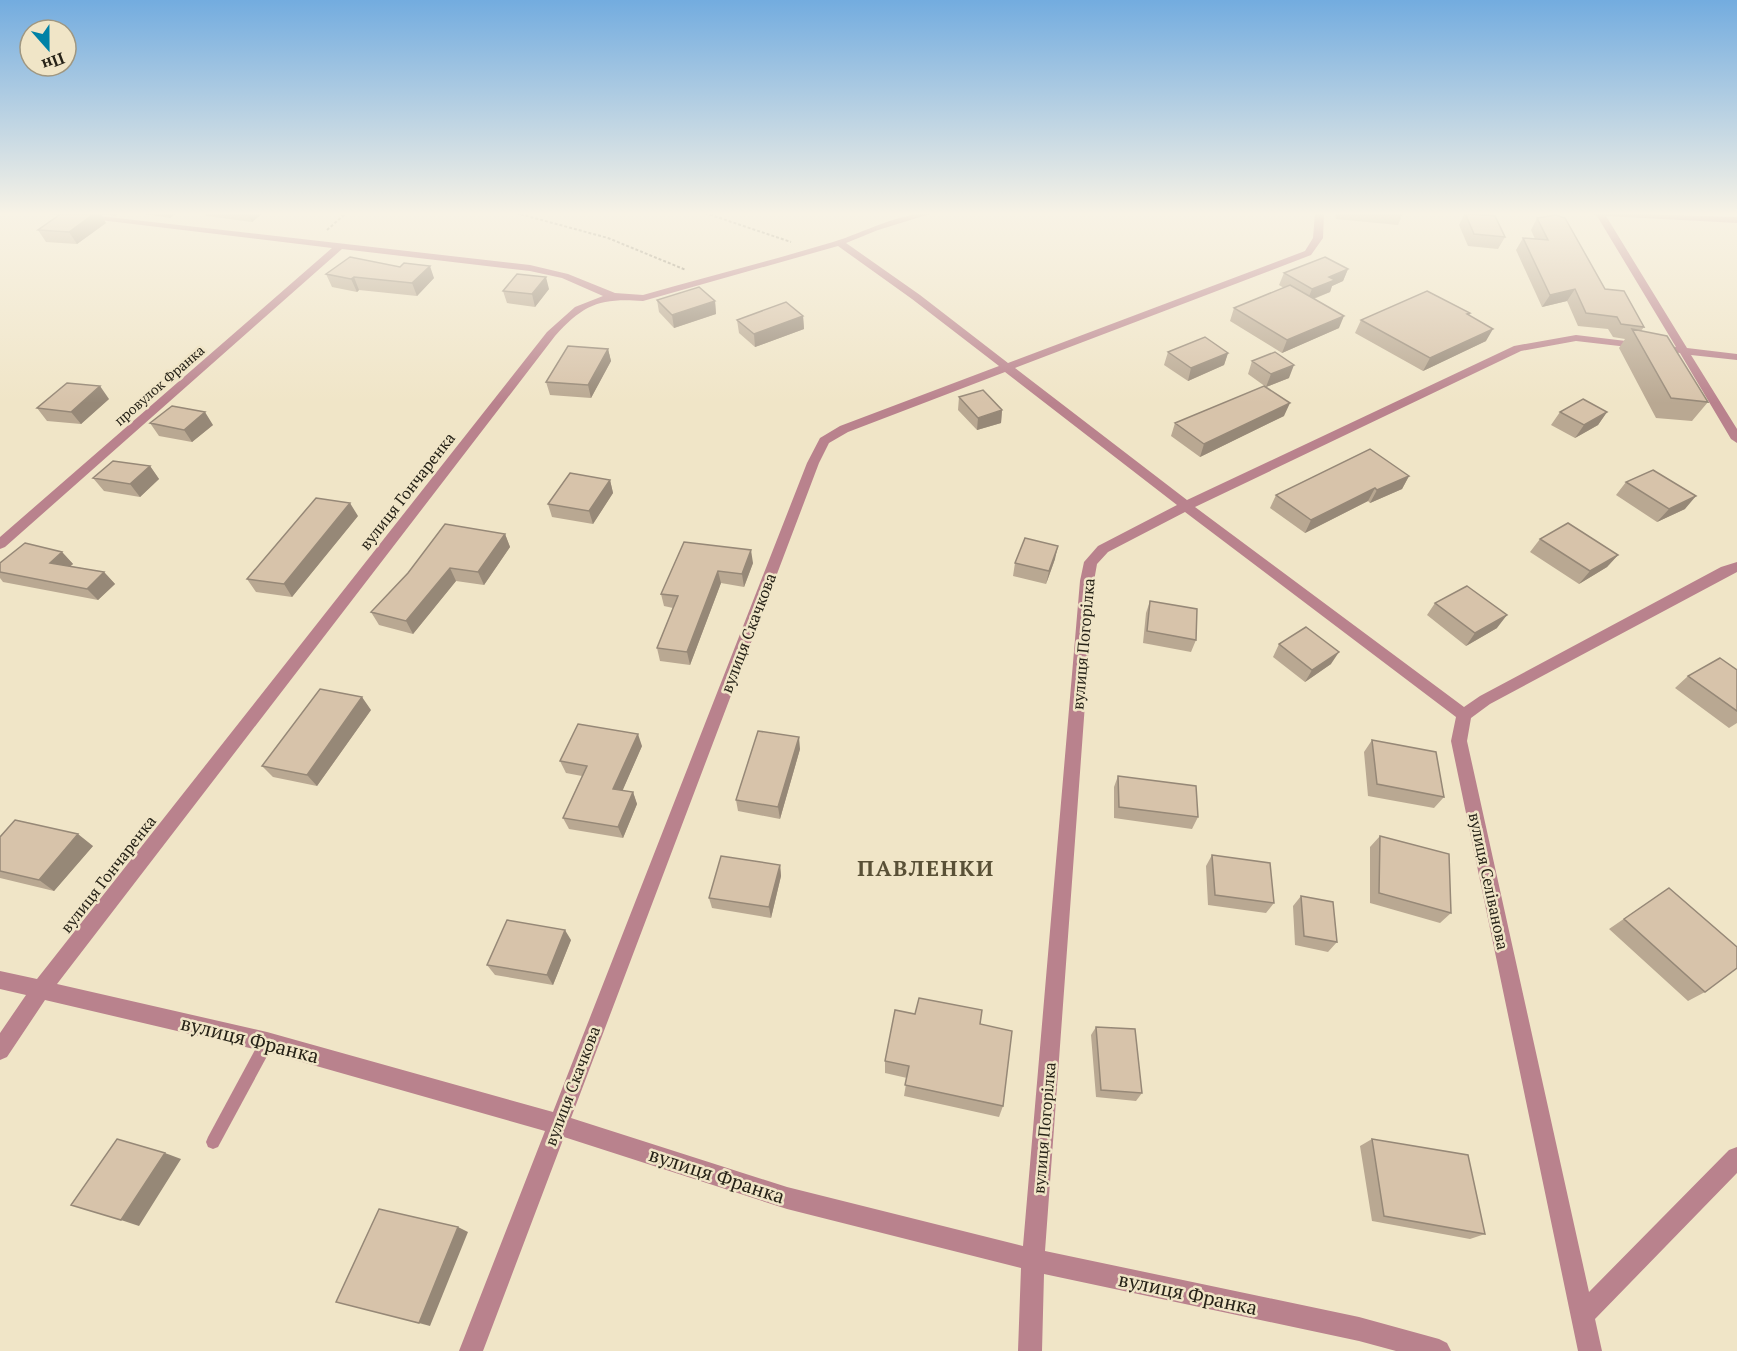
<svg xmlns="http://www.w3.org/2000/svg" width="1737" height="1351" font-family="'PT Serif',serif">
<style>
.lines{fill:none;stroke-linecap:round;stroke-linejoin:round}
.path{stroke:#8a826e;stroke-width:2;stroke-dasharray:3 2;stroke-linecap:butt}
.lane{fill:#b9828d;fill-rule:evenodd}
.street{fill:#b9828d;fill-rule:evenodd}
.wall{fill:#b9a892}
.shaded-wall{fill:#968877}
.building{fill:#d7c3aa;stroke:#968877;stroke-width:1.5}
.labels{text-anchor:middle;dominant-baseline:central;stroke-width:5;stroke-linejoin:round;paint-order:stroke}
.far-street-label{font-size:14px;fill:#262217;stroke:#f0e5c7}
.street-label{font-size:16px;fill:#262217;stroke:#f0e5c7}
.near-street-label{font-size:20px;fill:#262217;stroke:#f0e5c7}
.district-label{font-size:22px;font-weight:bold;letter-spacing:1.5px;fill:#595036;stroke:#f0e5c7}
</style>
<rect width="100%" height="100%" fill="#f0e5c7"/>
<g class="lines">
<path class="path" d="M516 213 608 238 686 270
M705 213 791 242
M327 230 346 213"/>
<path class="lane" d="M267 1035 272 1037 274 1042 272 1047 218 1147 213 1149 208 1147 206 1142 208 1137 262 1037Z"/>
<path class="street" d="M41 213H73L530 265 568 274 615 293 643 295C706 277 770 261 833 242 866 232 897 213 933 213L878 230 846 243 920 295 1008 363 1305 251 1313 238 1315 213H1324L1323 238 1311 255 1015 368 1187 500 1514 346 1576 335 1676 347 1597 216 1592 213 1737 217V223L1606 216 1687 348 1737 354V360L1691 355 1737 429V443L1731 439 1680 353 1576 341 1521 351 1195 507 1464 707 1480 696 1721 567 1737 562V572L1490 704 1471 718 1467 741 1589 1292 1729 1150 1737 1147V1173L1595 1319 1602 1351H1578L1451 741 1456 717 1185 512 1108 552 1097 564 1094 581 1045 1251 1359 1317 1439 1339 1447 1343 1451 1351H1396L1359 1341 1044 1274 1042 1351H1018L1021 1268 787 1209 564 1137 483 1351H459L545 1131 267 1052 45 1000 7 1057 0 1060V1033L26 995 0 989V971L37 979 547 332 575 307 603 296 562 278 530 271 342 249 5 547 0 549V537L332 248ZM838 246 912 299 999 366 840 426 820 438 807 463 553 1112 267 1032 57 984 555 336C584 304 600 298 643 301ZM1005 372 1177 505 1098 546 1084 562 1080 581 1023 1246 787 1187 571 1118 819 463 829 443 848 432Z"/>
</g>
<path class="wall" d="M62 213H119L116 216 100 214 106 223 77 244 46 242 38 230Z
M138 213H176L170 218Z
M204 213H263L252 222 206 216Z
M1335 213H1403L1398 225 1336 219Z
M1465 213 1505 237 1498 249 1468 246 1459 225Z
M1537 218 1605 289 1644 327 1641 331 1708 402 1692 421 1656 418 1619 348 1625 339 1613 337 1608 329 1578 326 1567 301 1542 307 1516 250 1523 238 1535 239 1531 230Z
M400 267 434 278 417 296 359 290 357 292 332 287 326 274Z
M1348 269 1343 281 1332 286 1330 292 1314 299 1339 328 1282 353 1230 321 1234 308 1284 288 1279 285 1284 273Z
M549 289 535 307 507 303 503 291Z
M657 300 715 301 716 314 674 328 659 312Z
M1470 313 1469 316 1486 341 1423 371 1355 333 1361 320Z
M803 316 804 329 755 347 739 333 737 320Z
M608 349 611 361 591 398 550 395 546 382Z
M1168 352 1228 353 1224 365 1188 381 1164 365Z
M1252 361 1289 378 1266 387 1248 374Z
M959 397 1002 410 1001 423 977 430 958 410Z
M109 399 81 424 47 421 37 408Z
M1560 412H1607L1598 425 1575 438 1551 425Z
M1284 416 1200 457 1171 436 1175 423Z
M150 423 213 425 192 442 159 436Z
M150 466 159 479 140 497 104 491 93 478Z
M1409 476 1402 489 1370 503 1368 501 1305 533 1270 508 1276 495Z
M610 480 613 493 593 524 552 517 548 504Z
M1626 482 1685 509 1657 522 1616 495Z
M358 516 292 597 256 592 247 579Z
M505 534 510 547 484 585 456 581 413 634 379 625 371 612Z
M1540 539 1618 555 1607 567 1579 584 1530 552Z
M684 542 753 563 744 587 721 583 690 665 660 661 657 648 673 608 664 606 661 594Z
M62 552 73 564 70 566 104 572 115 584 98 600 3 582 0 578V563Z
M1055 559 1046 584 1013 576 1015 563Z
M1150 601 1196 640 1191 652 1143 643 1146 613Z
M1435 603 1497 628 1466 646 1427 615Z
M1279 644 1331 664 1305 682 1273 657Z
M1737 670V723L1729 728 1675 688 1688 676Z
M371 710 317 786 273 777 262 766Z
M1372 740 1444 797 1434 808 1368 796 1364 752Z
M642 746 622 791 633 792 637 804 623 838 569 829 563 818 582 776 566 773 560 761Z
M800 749 780 819 738 811 736 800Z
M1118 776 1198 817 1192 829 1114 818V787Z
M1380 836 1451 913 1440 923 1370 903V847Z
M0 837 93 846 54 891 0 878Z
M1212 855 1274 903 1266 913 1208 905 1206 866Z
M780 865 781 876 771 918 712 908 709 898Z
M1669 888 1705 992 1688 1001 1609 929Z
M1301 896 1337 942 1328 952 1295 945 1293 906Z
M571 940 553 985 495 975 487 965Z
M915 1014 980 1024 1003 1106 999 1117 904 1096 907 1078 885 1073V1061Z
M1096 1027 1142 1093 1136 1101 1096 1097 1091 1035Z
M1372 1139 1485 1234 1470 1239 1372 1221 1360 1146Z"/>
<path class="shaded-wall" d="M95 213H100L106 223 77 244 69 232Z
M167 213H176L170 218Z
M248 213H263L252 222Z
M430 266 434 278 417 296 412 283Z
M1348 269 1343 281 1332 286 1330 292 1307 301 1312 289 1329 277Z
M354 277 359 290 357 292 351 279Z
M546 277 549 289 535 307 532 294Z
M1575 289 1567 301 1542 307 1550 295Z
M715 301 716 314 674 328 672 315Z
M803 316 804 329 755 347 754 334Z
M1344 316 1339 328 1282 353 1287 340Z
M1493 329 1486 341 1423 371 1430 358Z
M608 349 611 361 591 398 588 385Z
M1228 353 1224 365 1188 381 1191 368Z
M1294 365 1289 378 1266 387 1271 374Z
M100 386 109 399 81 424 71 412Z
M1290 403 1284 416 1200 457 1204 444Z
M1002 410 1001 423 977 430 978 418Z
M205 412 213 425 192 442 184 430Z
M1607 412 1598 425 1575 438 1584 425Z
M150 466 159 479 140 497 130 484Z
M1409 476 1402 489 1370 503 1377 490Z
M610 480 613 493 593 524 589 511Z
M1375 488 1368 501 1305 533 1311 520Z
M1696 496 1685 509 1657 522 1669 509Z
M350 503 358 516 292 597 284 584Z
M505 534 510 547 484 585 478 572Z
M1058 546 1055 559 1046 584 1049 571Z
M751 550 753 563 744 587 742 574Z
M62 552 73 564 61 574 50 563Z
M1618 555 1607 567 1579 584 1590 571Z
M450 568 456 581 413 634 406 621Z
M718 571 721 583 690 665 687 652Z
M104 572 115 584 98 600 87 589Z
M1507 615 1497 628 1466 646 1475 633Z
M1339 652 1331 664 1305 682 1312 670Z
M362 697 371 710 317 786 307 775Z
M638 734 642 746 618 801 613 789Z
M799 737 800 749 780 819 778 807Z
M633 792 637 804 623 838 618 827Z
M78 834 93 846 54 891 39 880Z
M780 865 781 876 771 918 769 907Z
M565 930 571 940 553 985 547 975Z
M165 1153 181 1159 139 1226 121 1220Z
M458 1227 468 1232 430 1326 419 1323Z"/>
<path class="building" d="M62 213H95L69 232 38 230Z
M1465 213 1495 216 1505 237 1474 234Z
M1556 215 1565 218 1605 289 1624 291 1644 327 1621 324 1617 317 1586 313 1575 289 1550 295 1523 238 1548 240 1537 218Z
M350 257 400 267 404 263 430 266 412 283 354 277 351 279 326 274Z
M1325 257 1348 269 1329 277 1335 280 1312 289 1284 273Z
M517 274 546 277 532 294 503 291Z
M1290 285 1344 316 1287 340 1234 308Z
M699 287 715 301 672 315 657 300Z
M1427 291 1470 313 1467 314 1493 329 1430 358 1361 320Z
M786 302 803 316 754 334 737 320Z
M1632 329 1667 336 1708 402 1671 398Z
M1205 337 1228 353 1191 368 1168 352Z
M568 346 608 349 588 385 546 382Z
M1275 352 1294 365 1271 374 1252 361Z
M67 383 100 386 71 412 37 408Z
M1264 386 1290 403 1204 444 1175 423Z
M983 390 1002 410 978 418 959 397Z
M1583 399 1607 412 1584 425 1560 412Z
M172 406 205 412 184 430 150 423Z
M1370 449 1409 476 1377 490 1375 488 1311 520 1276 495Z
M113 461 150 466 130 484 93 478Z
M1653 470 1696 496 1669 509 1626 482Z
M570 473 610 480 589 511 548 504Z
M316 498 350 503 284 584 247 579Z
M1568 523 1618 555 1590 571 1540 539Z
M445 524 505 534 478 572 450 568 406 621 371 612 408 573Z
M1025 538 1058 546 1049 571 1015 563Z
M684 542 751 550 742 574 718 571 687 652 657 648 678 596 661 594Z
M25 543 62 552 50 563 104 572 87 589 0 572V563Z
M1467 586 1507 615 1475 633 1435 603Z
M1150 601 1197 609 1196 640 1147 631Z
M1306 627 1339 652 1312 670 1279 644Z
M1720 658 1737 670V711L1688 676Z
M320 689 362 697 307 775 262 766Z
M578 724 638 734 613 789 633 792 618 827 563 818 587 766 560 761Z
M758 731 799 737 778 807 736 800Z
M1372 740 1436 752 1444 797 1377 784Z
M1118 776 1196 786 1198 817 1119 807Z
M15 820 78 834 39 880 0 871V837Z
M1380 836 1449 854 1451 913 1379 893Z
M1212 855 1270 863 1274 903 1215 895Z
M721 856 780 865 769 907 709 898Z
M1669 888 1737 947V968L1705 992 1624 919Z
M1301 896 1333 902 1337 942 1304 936Z
M507 920 565 930 547 975 487 965Z
M919 998 982 1010 980 1024 1012 1031 1003 1106 905 1085 909 1066 885 1061 895 1010 915 1014Z
M1096 1027 1135 1029 1142 1093 1101 1090Z
M117 1139 165 1153 121 1220 71 1205Z
M1372 1139 1468 1155 1485 1234 1384 1216Z
M379 1209 458 1227 419 1323 336 1302Z"/>
<linearGradient id="sky" x2="0" y2="1"><stop stop-color="#73acdf"/><stop offset="0.53" stop-color="#f8f3e6"/><stop offset="1" stop-color="#f8f3e6" stop-opacity="0"/></linearGradient>
<rect width="1737" height="403" fill="url(#sky)"/>
<g class="labels">
<g class="far-street-label">
<text transform="translate(159 385) rotate(-41)">провулок Франка</text>
</g>
<g class="street-label">
<text transform="translate(407 491) rotate(-52)">вулиця Гончаренка</text>
<text transform="translate(748 633) rotate(-69)">вулиця Скачкова</text>
<text transform="translate(1083 644) rotate(-85)">вулиця Погорілка</text>
<text transform="translate(108 874) rotate(-52)">вулиця Гончаренка</text>
<text transform="translate(1489 881) rotate(78)">вулиця Селіванова</text>
<text transform="translate(572 1086) rotate(-69)">вулиця Скачкова</text>
<text transform="translate(1044 1128) rotate(-85)">вулиця Погорілка</text>
</g>
<g class="near-street-label">
<text transform="translate(250 1039) rotate(14)">вулиця Франка</text>
<text transform="translate(717 1175) rotate(18)">вулиця Франка</text>
<text transform="translate(1188 1293) rotate(12)">вулиця Франка</text>
</g>
<g class="district-label">
<text x="926" y="867">ПАВЛЕНКИ</text>
</g>
</g>
<g transform="translate(48 48) rotate(159)"><circle r="28" fill="#f0e5c7" stroke="#9f9781" stroke-width="1.5"/>
<path d="M0-4.5L10 22L0 15L-10 22Z" fill="#0082a6"/>
<text y="-9" font-size="16" font-weight="bold" text-anchor="middle" fill="#262217">Пн</text>
</g>
</svg>
